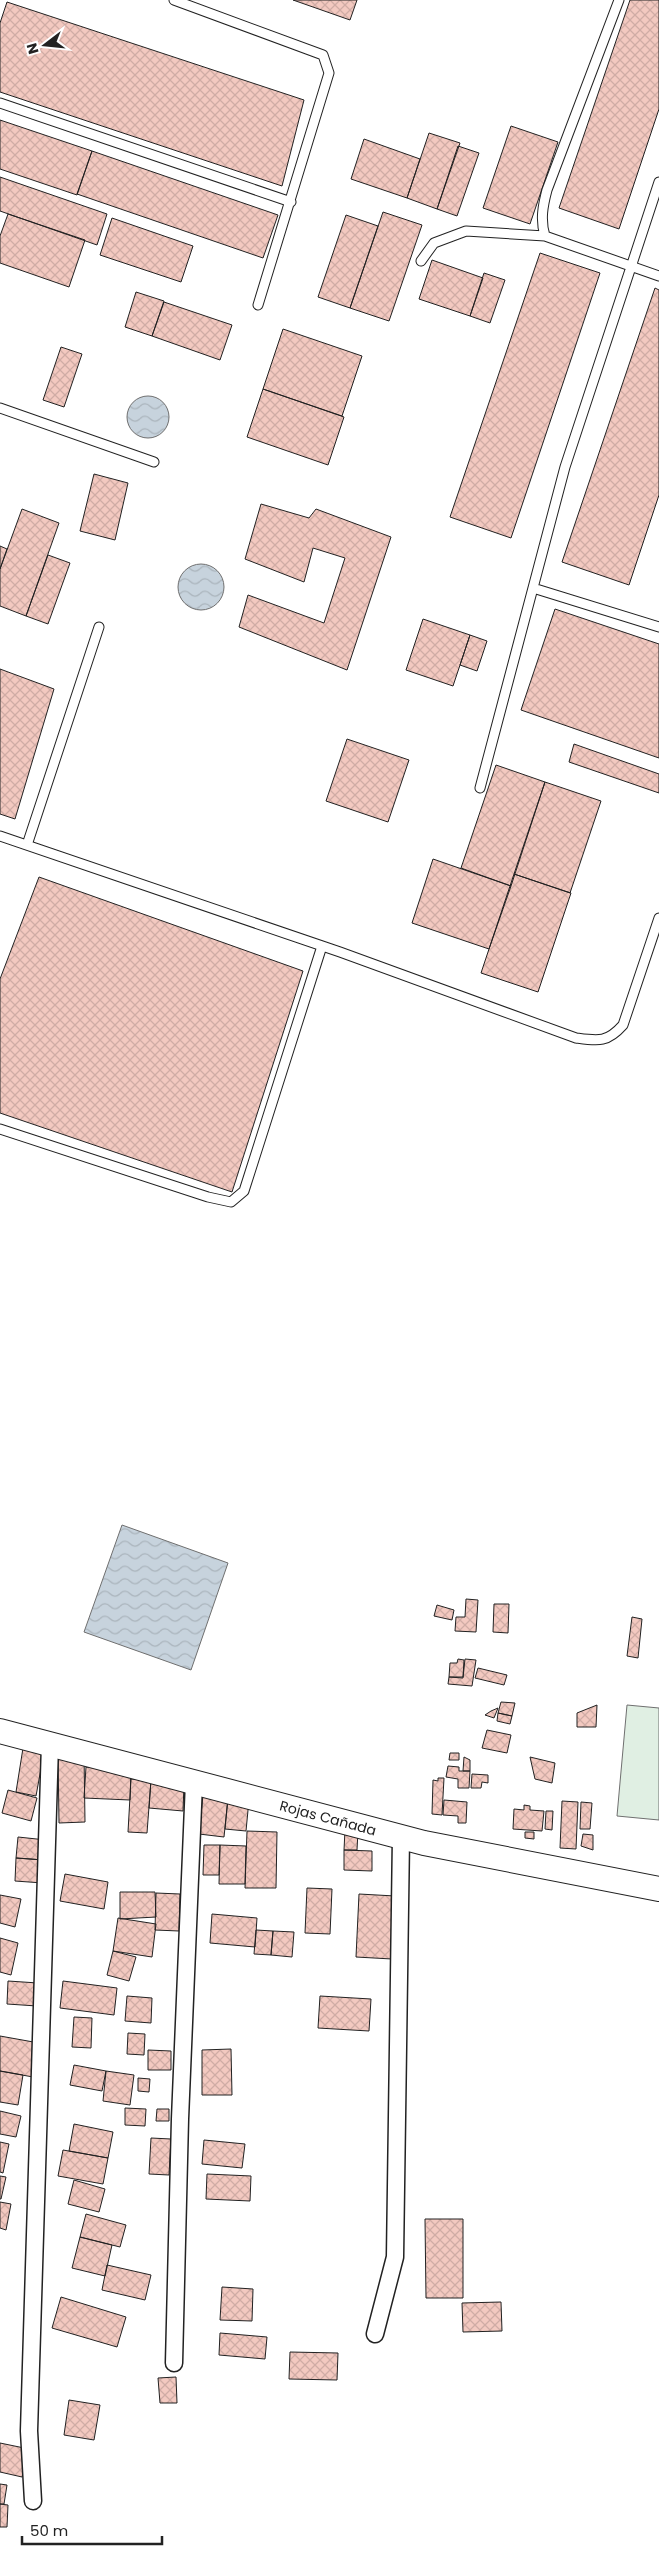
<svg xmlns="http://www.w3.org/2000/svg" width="659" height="2566" font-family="Poppins,sans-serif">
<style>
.grass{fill:#e0efe3;stroke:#6f6f6f}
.water{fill:url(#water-waves);stroke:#6f6f6f}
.building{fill:url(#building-cross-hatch);stroke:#222}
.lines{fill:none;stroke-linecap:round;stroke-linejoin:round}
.service-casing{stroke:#222;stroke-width:11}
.minor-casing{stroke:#222;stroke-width:19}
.secondary-casing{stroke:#222;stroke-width:26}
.service{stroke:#fff;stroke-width:9}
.minor{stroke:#fff;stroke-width:16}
.secondary{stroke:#fff;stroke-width:24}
.labels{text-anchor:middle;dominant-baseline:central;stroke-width:4;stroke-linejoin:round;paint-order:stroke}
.street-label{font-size:14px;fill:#222;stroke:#fff}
</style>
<defs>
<pattern id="water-waves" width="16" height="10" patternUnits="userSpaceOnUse" patternTransform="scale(1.25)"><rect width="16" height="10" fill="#c7d3dd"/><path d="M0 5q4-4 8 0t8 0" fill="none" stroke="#abb5bd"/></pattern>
<pattern id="building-cross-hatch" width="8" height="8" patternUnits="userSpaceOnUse" patternTransform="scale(1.25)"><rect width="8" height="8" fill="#f3c9c0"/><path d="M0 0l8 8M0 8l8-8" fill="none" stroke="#d0aca5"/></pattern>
</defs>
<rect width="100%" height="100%" fill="#fff"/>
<path class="grass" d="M627 1705 659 1708V1820L617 1816Z"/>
<path class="water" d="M127 417a21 21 0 1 1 42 0a21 21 0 1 1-42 0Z
M178 587a23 23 0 1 1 46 0a23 23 0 1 1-46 0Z
M122 1525 228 1563 191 1670 84 1632Z"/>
<path class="building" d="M293 0H357L350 20Z
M630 0H659V109L619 229 559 208Z
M7 2 304 100 282 186 0 92V23Z
M0 120 92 151 77 195 0 169Z
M511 126 558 142 530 224 483 208Z
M429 133 460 143 437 209 407 198Z
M364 139 420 159 407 198 351 179Z
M458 146 479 153 457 216 437 209Z
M92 151 278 215 263 258 77 194Z
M0 177 107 214 97 245 0 211Z
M383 212 422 225 389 321 350 308Z
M8 214 85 240 69 287 0 263V236Z
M346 215 378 226 350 308 318 297Z
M112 218 193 246 181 282 100 255Z
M540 253 600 273 511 538 450 517Z
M432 260 483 278 470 316 419 299Z
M484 273 505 280 490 323 470 316Z
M655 288 659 290V495L629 585 562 562Z
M136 292 164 301 152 336 125 327Z
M164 302 232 325 220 360 152 336Z
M283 329 362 356 342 416 263 389Z
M61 347 82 354 64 407 43 400Z
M263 389 344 417 328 465 247 437Z
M94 474 128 483 115 540 80 531Z
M261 504 309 518 316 509 391 537 347 670 239 627 248 595 324 623 345 558 313 548 304 582 245 559Z
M22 509 59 523 26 616 0 606V569Z
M0 546 7 549 0 569Z
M48 555 70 563 48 624 26 616Z
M555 609 659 644V758L521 710Z
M423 619 470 635 453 686 406 670Z
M470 635 487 641 477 671 460 665Z
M0 669 54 689 15 819 0 814Z
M347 739 409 760 388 822 326 801Z
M574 744 659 774V793L569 762Z
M496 765 545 782 511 886 461 868Z
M545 782 601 801 570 893 514 874Z
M433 859 511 886 489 949 412 923Z
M514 874 571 893 538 992 481 973Z
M39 877 303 971 232 1192 0 1113V979Z
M466 1599 478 1600 476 1632 455 1631 456 1617H465Z
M494 1604H509L508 1633 493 1632Z
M437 1605 454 1610 452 1620 434 1616Z
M632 1617 642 1619 638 1658 627 1656Z
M458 1659 464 1660 463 1677H449L450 1663H457Z
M465 1659 476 1660 472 1686 448 1684 449 1677 463 1678Z
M478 1668 507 1675 504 1685 475 1678Z
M501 1702 515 1703 512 1716 498 1713Z
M597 1705 596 1727H577V1713Z
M498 1708 494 1718 485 1715 491 1711Z
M498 1713 512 1716 510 1724 497 1721Z
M487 1730 511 1735 507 1753 482 1748Z
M23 1748 44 1752 36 1796 16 1792Z
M84 1753 85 1822 59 1823 58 1754Z
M450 1753H459V1760H449Z
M464 1757 470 1760V1771H463Z
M530 1757 555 1763 552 1783 535 1779Z
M448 1766 459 1767V1771H470L469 1788H458V1779L446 1777Z
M86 1767 131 1769 130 1800 84 1798Z
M472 1774 488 1775V1783L482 1782 481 1788H471Z
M438 1778H444L442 1815 432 1814 433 1780 438 1781Z
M131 1779 151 1780 147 1833 128 1832Z
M151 1780 184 1784 183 1811 149 1808Z
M8 1790 37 1798 31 1821 2 1813Z
M203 1795 228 1798 224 1837 199 1834Z
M228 1798 249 1800 246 1831 225 1829Z
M444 1800 467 1802 466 1823H458V1816L443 1815Z
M562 1801 578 1802 576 1849 560 1848Z
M581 1802 592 1803 590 1829H580Z
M524 1805 530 1806V1810L544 1811 542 1831 513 1829 514 1809 524 1810Z
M546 1811H553L552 1830 545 1829Z
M345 1830 358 1831 357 1850H344Z
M247 1831 277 1832 276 1888H245Z
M525 1832H534V1839L525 1838Z
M583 1834 593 1835V1850L581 1846Z
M18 1837 46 1840 44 1860 16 1858Z
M204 1845H220L219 1875H203Z
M220 1845 246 1846 245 1884H219Z
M344 1850 372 1851V1871L344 1870Z
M16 1858 44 1860 43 1883 15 1881Z
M65 1874 108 1882 104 1909 60 1901Z
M307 1888 332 1889 330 1934 305 1933Z
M120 1892H155L156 1917 120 1919Z
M156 1893 180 1894 179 1931 155 1930Z
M359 1894 395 1896 392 1959 356 1957Z
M0 1895 21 1899 15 1927 0 1923Z
M212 1914 257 1918 255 1947 210 1943Z
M118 1918 156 1924 152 1957 113 1951Z
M256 1930 273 1931 271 1955 254 1954Z
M273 1931 294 1932 292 1957 271 1955Z
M0 1938 18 1943 11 1975 0 1972Z
M113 1951 136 1957 129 1981 107 1975Z
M8 1981 38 1983 37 2006 7 2004Z
M63 1981 117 1988 114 2015 60 2008Z
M127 1996 152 1998 151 2023 125 2021Z
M320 1996 371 1999 369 2031 318 2028Z
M74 2017 92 2018 91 2048 72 2047Z
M128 2033 145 2034 144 2055 127 2054Z
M0 2036 39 2043 33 2077 0 2071Z
M231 2049 232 2095H202V2050Z
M148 2050 171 2051V2070H148Z
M74 2065 106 2071 102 2091 70 2085Z
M0 2071 23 2075 18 2105 0 2102Z
M106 2071 134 2075 130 2105 103 2101Z
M138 2078 150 2079 149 2092 138 2091Z
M125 2108 146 2109 145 2126 125 2125Z
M157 2109H169V2121H156Z
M0 2111 21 2116 16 2137 0 2134Z
M74 2124 113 2132 108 2158 69 2151Z
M151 2138 171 2139 169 2175 149 2174Z
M204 2140 245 2144 242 2168 202 2164Z
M0 2142 9 2144 3 2173 0 2172Z
M63 2150 108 2158 103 2184 58 2176Z
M207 2174 251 2176 250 2201 206 2199Z
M0 2176 6 2177 1 2199H0Z
M74 2180 105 2189 99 2212 68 2204Z
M0 2202 11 2204 6 2230 0 2228Z
M86 2214 126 2225 120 2247 80 2237Z
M425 2219H463V2298H426Z
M80 2237 112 2245 105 2276 72 2268Z
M107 2265 151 2275 145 2300 102 2290Z
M222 2287 253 2289 252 2321 220 2320Z
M61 2297 126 2317 117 2347 52 2328Z
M501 2302 502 2331 463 2332 462 2303Z
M220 2333 267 2337 265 2359 219 2355Z
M290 2352 338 2353 337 2380 289 2379Z
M176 2377 177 2403H160L158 2378Z
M69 2400 100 2405 94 2440 64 2435Z
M0 2443 29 2449 22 2477 0 2472Z
M0 2484 7 2485 4 2504H0Z
M0 2504 8 2505 7 2527H0Z"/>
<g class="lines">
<g class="service-casing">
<path id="service" d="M174 0 323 55 329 73 258 305
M619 0 547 190C543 205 540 220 545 236L659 276
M0 103 291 202
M421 261 434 243 466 231 545 236
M0 408 154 462
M533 588 659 627
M480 788 565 467 659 182
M0 836 340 952 576 1038C598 1041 607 1043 623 1025L659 918
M27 845 99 627
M0 1129 208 1197 231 1202 244 1191 322 946"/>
</g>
<g class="minor-casing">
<path id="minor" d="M375 2334 395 2257 401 1837
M174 2363 180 2119 194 1782
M33 2501 29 2431 50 1744"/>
</g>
<g class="secondary-casing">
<path id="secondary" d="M0 1731 424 1843 659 1889"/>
</g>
<use href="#service" class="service"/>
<use href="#minor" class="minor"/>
<use href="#secondary" class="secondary"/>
</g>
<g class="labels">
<g class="street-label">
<text transform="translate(328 1818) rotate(15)">Rojas Cañada</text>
</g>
</g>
<g transform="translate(45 45) rotate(254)" stroke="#ffffff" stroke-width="4" paint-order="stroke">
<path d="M0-4L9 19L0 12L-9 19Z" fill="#222222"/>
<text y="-8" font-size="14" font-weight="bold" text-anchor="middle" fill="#222222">N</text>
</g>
<path d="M22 2536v8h140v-8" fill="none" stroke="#222222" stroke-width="2.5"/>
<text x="30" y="2536" font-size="15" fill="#222222" stroke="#ffffff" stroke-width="4" paint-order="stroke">50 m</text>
</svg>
